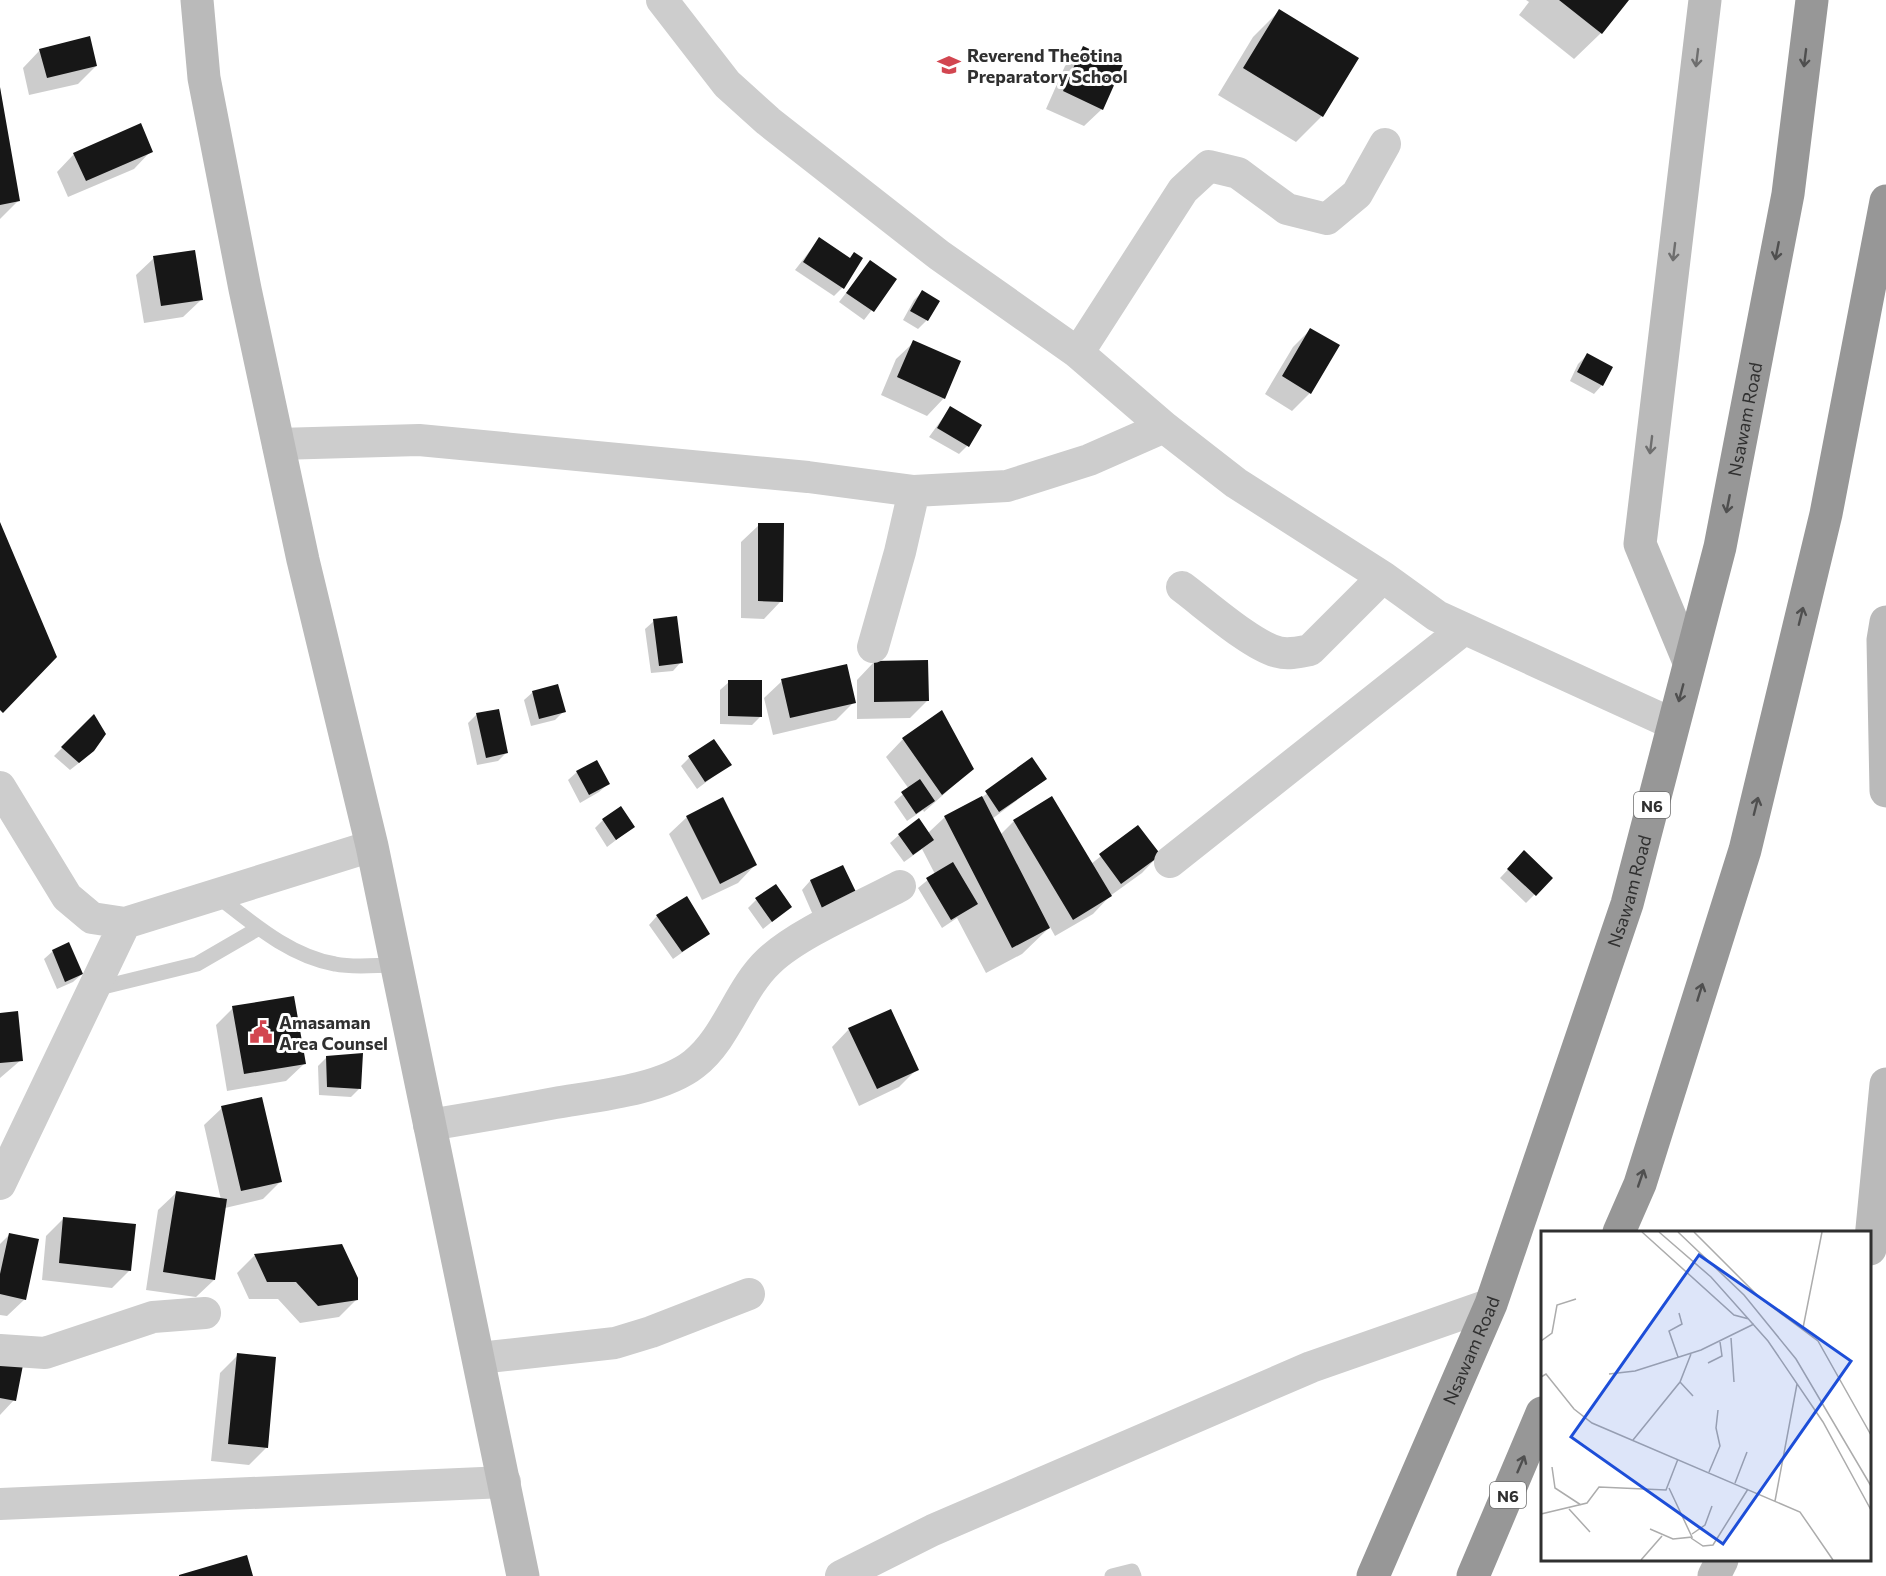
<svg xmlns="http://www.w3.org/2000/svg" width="1886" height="1576" font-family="Commissioner,sans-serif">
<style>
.shadow{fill:#0003}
.building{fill:#171717}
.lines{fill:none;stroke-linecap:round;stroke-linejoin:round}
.lane{stroke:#cdcdcd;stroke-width:15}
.street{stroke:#cdcdcd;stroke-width:32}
.secondary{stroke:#bababa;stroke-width:33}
.highway{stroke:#979797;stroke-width:33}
.oneway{stroke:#6e6e6e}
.oneway2{stroke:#4f4f4f}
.labels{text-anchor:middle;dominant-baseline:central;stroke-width:6;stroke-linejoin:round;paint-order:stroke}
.shield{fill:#fff;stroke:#6e6e6e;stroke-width:1.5}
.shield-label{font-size:16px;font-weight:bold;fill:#303030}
.poi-label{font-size:18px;font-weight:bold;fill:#303030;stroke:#fff;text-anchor:start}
.street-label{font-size:18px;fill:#303030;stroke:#fff}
.inset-road{fill:none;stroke:#acacac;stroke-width:1.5}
.view{fill:#1d4ed8;fill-opacity:0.15;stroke:#1d4ed8;stroke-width:3}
.inset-edge{fill:none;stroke:#303030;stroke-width:3}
</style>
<rect width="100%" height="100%" fill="#fff"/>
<path class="shadow" d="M1526 0H1627L1601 33 1574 59 1519 15 1529 2Z
M1279 11 1322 116 1296 142 1218 95 1253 37Z
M1083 48 1102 109 1084 126 1046 109 1065 66Z
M40 50 96 66 78 84 29 95 23 68Z
M0 88 18 201 0 219Z
M151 151 134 169 68 197 57 172 74 154Z
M819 239 849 260 842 288 834 296 795 270Z
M154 258 201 300 183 317 144 323 136 275Z
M870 262 895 280 864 320 839 302Z
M922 292 927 320 918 329 903 320 914 300Z
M1311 329 1310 393 1292 411 1265 394 1293 347Z
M914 342 944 398 927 416 881 395 896 359Z
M1587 355 1602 385 1594 394 1570 381 1578 364Z
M950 408 967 446 959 454 929 437Z
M759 525 781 601 764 619 741 618V542Z
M654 621 681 662 673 671 651 673 645 629Z
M874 662 928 700 910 718 857 719V680Z
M782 681 854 702 836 720 773 735 764 698Z
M729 682 761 716 752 725 720 724V690Z
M533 692 564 711 555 720 531 726 524 700Z
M477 714 507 752 498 761 477 765 468 723Z
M94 716 84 759 70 770 54 756Z
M903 739 972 769 924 812 923 810 907 821 894 802 909 789 886 757Z
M689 758 730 764 697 789 681 766Z
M1032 760 1045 779 992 819 1000 835 1014 821 1091 864 1138 827 1159 855 1142 873 1110 896 1093 914 1055 936 1050 927 1022 954 986 973 957 918 942 928 918 888 935 874 922 849 904 862 890 843 899 835 928 833 945 817 977 801Z
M577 772 608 784 599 792 580 803 568 780Z
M687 817 755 865 738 883 702 900 669 834Z
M603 820 633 827 607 847 595 828Z
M1516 861 1551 878 1526 903 1500 878Z
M843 867 846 900 813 915 802 890 810 881Z
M756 900 790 907 763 929 748 908Z
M657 916 708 934 673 959 649 925Z
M53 951 82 974 73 982 57 989 44 959Z
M233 1008 304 1064 286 1081 227 1091 216 1025Z
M0 1015 21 1060 0 1078Z
M849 1029 917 1069 899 1087 859 1106 832 1047Z
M326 1058 359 1089 351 1097 319 1095 318 1066Z
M222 1108 280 1182 263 1199 225 1208 214 1280 196 1297 146 1290 158 1210 176 1193 221 1200 204 1125Z
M64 1218 130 1270 112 1288 42 1280 46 1236Z
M10 1234 25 1299 7 1316 0 1315V1244Z
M341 1246 357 1299 339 1317 300 1323 278 1299H249L237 1273 254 1256Z
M238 1355 266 1448 249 1465 211 1461 220 1373Z
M0 1362 14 1400 0 1415Z"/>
<path class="building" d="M1559 0H1629L1602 34Z
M1279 9 1359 58 1323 117 1243 68Z
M90 36 97 66 47 78 39 49Z
M1083 46 1123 65 1103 110 1063 91Z
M0 87 20 201 0 205Z
M141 123 153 152 86 181 73 153Z
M819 237 850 258 854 252 863 258 844 289 803 262Z
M195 250 203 300 161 306 153 256Z
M870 260 897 279 874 312 846 293Z
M922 290 940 301 928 321 910 311Z
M1310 328 1340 345 1311 394 1282 376Z
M913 340 961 361 945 399 897 377Z
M1587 353 1613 367 1603 386 1577 372Z
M950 406 982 425 969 447 937 428Z
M0 522 57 657 3 713 0 710Z
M758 523H784L783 602 758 601Z
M677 616 683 663 659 666 653 619Z
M928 660 929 701 874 702V661Z
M847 664 856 703 790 718 781 679Z
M728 680H762V717L728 716Z
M558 684 566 712 539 719 532 691Z
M499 709 508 753 486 758 476 713Z
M942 710 974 769 942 795 902 738Z
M94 714 106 734 94 751 79 763 61 747Z
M714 739 732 765 705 782 688 756Z
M1032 757 1047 779 999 812 985 791Z
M597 760 610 784 589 795 576 771Z
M920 779 935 801 916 814 901 792Z
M982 796 1050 928 1012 948 944 816Z
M1052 796 1112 896 1073 920 1013 820Z
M723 797 757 865 720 884 686 816Z
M621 806 635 827 616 840 602 819Z
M919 818 934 840 913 855 898 834Z
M1138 825 1161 855 1121 884 1099 854Z
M1524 850 1553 878 1536 896 1507 869Z
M953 862 978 904 951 920 926 878Z
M843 865 856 892 822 908 810 880Z
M776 884 792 907 772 922 755 898Z
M687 896 710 934 682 952 656 915Z
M69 942 83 974 65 982 52 950Z
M294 996 306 1064 244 1074 232 1006Z
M891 1009 919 1070 877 1089 848 1028Z
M18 1011 23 1061 0 1063V1013Z
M363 1053 361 1089 327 1087 326 1056Z
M262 1097 282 1182 241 1191 221 1106Z
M176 1191 227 1199 215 1280 163 1272Z
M63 1217 136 1224 131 1271 59 1263Z
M9 1233 39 1239 26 1300 0 1294V1274Z
M342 1244 358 1278V1300L318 1306 296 1282H267L254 1254Z
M237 1353 276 1357 268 1448 228 1444Z
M0 1360 23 1365 16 1401 0 1398Z
M247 1555 253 1576H179V1575Z"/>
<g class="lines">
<path class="lane" d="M216 895C251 922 289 956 335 964 354 968 376 965 395 965
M95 989 197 964 259 928
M1112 1576 1132 1571 1134 1576"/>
<path class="street" d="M662 0 727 84 768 121 939 255 1078 353 1164 427 1236 483 1383 577 1437 616 1673 724
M1078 353 1183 190 1209 166 1238 173 1287 209 1327 219 1357 194 1385 144
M278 444 419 440 808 477 914 491 1007 486 1089 460 1164 427
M1182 587C1205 604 1252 646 1278 652 1288 655 1300 652 1310 650L1383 577
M873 647 900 552 914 491
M0 787 67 897 92 918 125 923 372 846
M1170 862 1464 629
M429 1125C471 1118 513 1111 555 1103 596 1096 661 1090 694 1064 728 1037 738 990 769 961 798 933 863 906 900 886
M0 1184 125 923
M0 1350 45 1353 153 1317 205 1313
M479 1358 615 1343 651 1332 749 1294
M0 1504 505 1482
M841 1576 933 1530 1311 1367 1491 1304"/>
<path class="secondary" d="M197 0 204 78 245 289 303 560 372 846 523 1576
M1886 622 1883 640 1886 791
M1689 662 1640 544 1705 0
M1870 1249 1886 1084
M1714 1576 1722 1560"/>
<g class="highway">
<path d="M1619 1232 1640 1184 1745 850 1826 514 1886 201"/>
<path id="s1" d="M1373 1576 1491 1304 1627 904 1720 547 1788 194 1812 0"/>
<path d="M1473 1576 1542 1413"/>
</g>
</g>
<defs><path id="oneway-shaft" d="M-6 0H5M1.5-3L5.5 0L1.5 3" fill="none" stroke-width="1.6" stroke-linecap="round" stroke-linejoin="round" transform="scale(1.5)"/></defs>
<g class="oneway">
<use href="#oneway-shaft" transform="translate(1697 58) rotate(97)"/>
<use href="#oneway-shaft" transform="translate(1674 252) rotate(97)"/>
<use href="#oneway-shaft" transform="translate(1651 445) rotate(97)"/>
</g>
<g class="oneway2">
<use href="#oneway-shaft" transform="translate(1805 58) rotate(97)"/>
<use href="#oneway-shaft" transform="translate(1777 251) rotate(101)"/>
<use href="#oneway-shaft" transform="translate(1728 504) rotate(101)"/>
<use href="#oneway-shaft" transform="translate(1801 616) rotate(-76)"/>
<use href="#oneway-shaft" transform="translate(1681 693) rotate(105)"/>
<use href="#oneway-shaft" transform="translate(1756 806) rotate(-76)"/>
<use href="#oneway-shaft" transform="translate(1700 992) rotate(-73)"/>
<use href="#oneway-shaft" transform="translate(1641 1178) rotate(-71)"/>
<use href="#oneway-shaft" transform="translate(1521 1464) rotate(-67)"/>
</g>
<defs>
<g id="school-bare" transform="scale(1.8)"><path d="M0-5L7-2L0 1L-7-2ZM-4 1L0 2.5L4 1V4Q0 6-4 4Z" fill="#d24650" stroke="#fff" stroke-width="2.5" paint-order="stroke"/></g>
<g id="civic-bare" transform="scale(1.8)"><path d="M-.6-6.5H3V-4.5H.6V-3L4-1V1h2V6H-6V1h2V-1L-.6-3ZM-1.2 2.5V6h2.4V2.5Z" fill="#d24650" stroke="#fff" stroke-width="2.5" paint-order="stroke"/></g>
</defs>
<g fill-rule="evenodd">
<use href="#school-bare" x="949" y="65"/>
<use href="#civic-bare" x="261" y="1032"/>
</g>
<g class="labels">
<g class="shield">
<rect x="1634" y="792" width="36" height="26" rx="4.5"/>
<rect x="1490" y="1482" width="36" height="26" rx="4.5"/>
</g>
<g class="shield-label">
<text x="1652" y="805">N6</text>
<text x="1508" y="1495">N6</text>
</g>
<g class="poi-label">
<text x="967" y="55">Reverend Theotina<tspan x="967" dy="21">Preparatory School</tspan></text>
<text x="279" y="1022">Amasaman<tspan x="279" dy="21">Area Counsel</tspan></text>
</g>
<g class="street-label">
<text stroke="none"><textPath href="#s1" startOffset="1218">Nsawam Road</textPath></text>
<text stroke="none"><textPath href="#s1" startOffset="732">Nsawam Road</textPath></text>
<text stroke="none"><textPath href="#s1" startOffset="246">Nsawam Road</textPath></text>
</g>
</g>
<g transform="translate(1541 1231)">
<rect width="330" height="330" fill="#fff"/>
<path class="inset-road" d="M101 1 193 84 208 88M118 1 170 46 227 110 282 191 330 279M137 1 203 64 255 128 330 255M153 1 219 67 277 110 330 204M262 97 281 1M190 107 193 151M0 110 11 102 16 74 35 68M137 126 128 100 141 93 138 82M167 132 181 125 179 111M68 143 94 140 160 119 213 93M0 146 5 143 33 178 51 192 259 281 292 329M139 151 152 165M92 209 139 151 150 123M11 236 14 257 40 274M168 241 179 215 175 197 177 179M194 252 206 221M234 270 256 153M28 278 49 301M0 283 46 272 58 256 125 259 137 228M109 298 132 308 151 306 128 257M151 303 164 294 171 275M150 307 162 315 172 314 207 258M100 329 121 305"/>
<path class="view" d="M158 24 310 130 182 313 30 206Z"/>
<rect width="330" height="330" class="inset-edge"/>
</g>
</svg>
